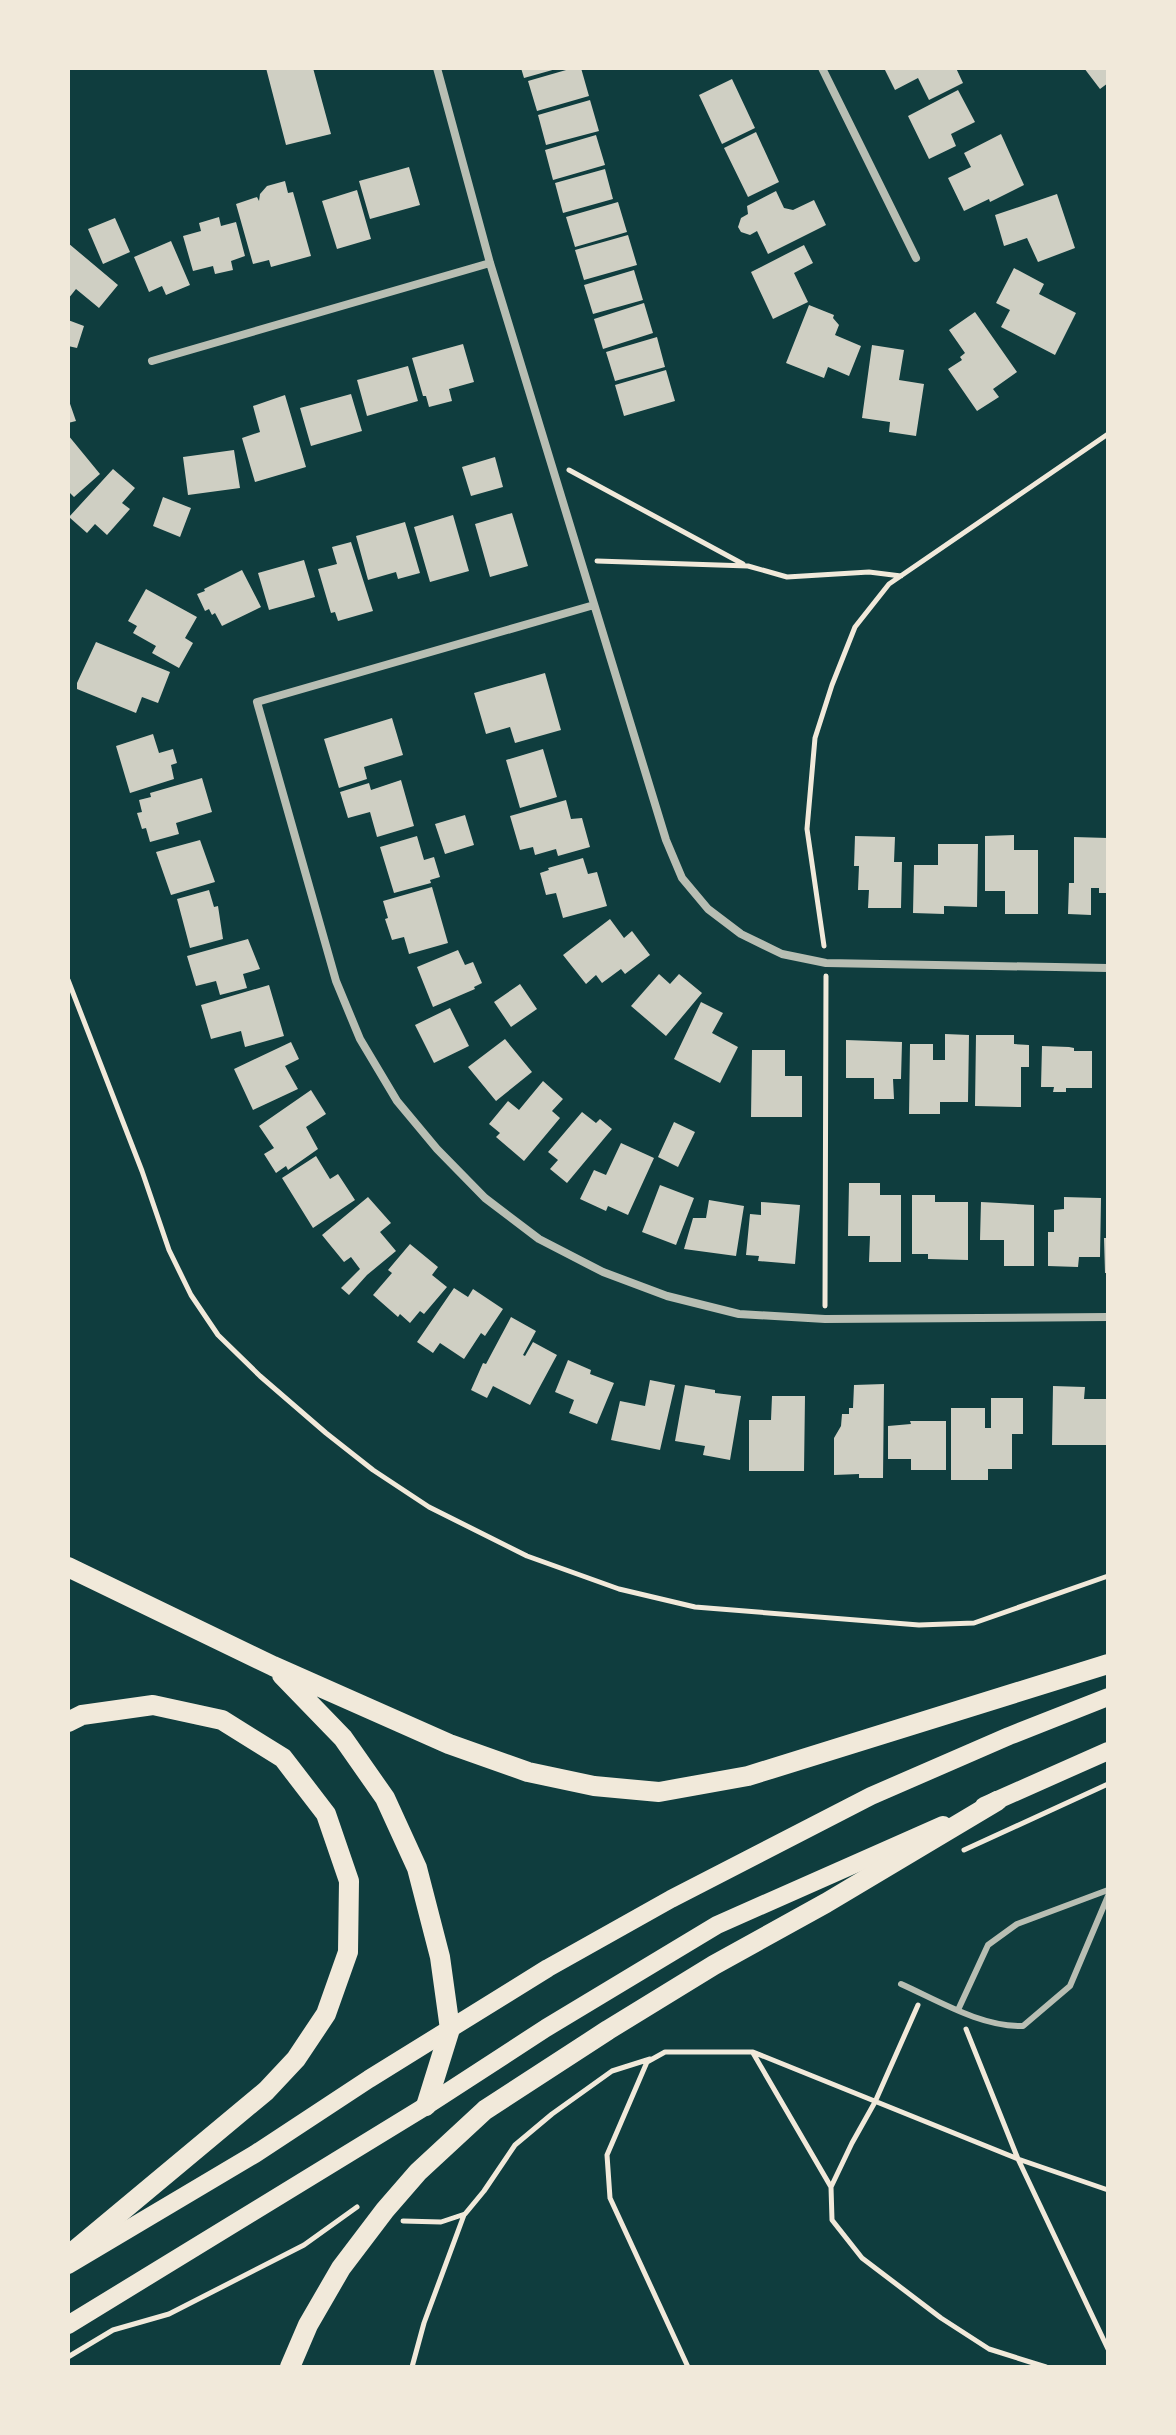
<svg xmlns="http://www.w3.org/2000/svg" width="1176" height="2435" font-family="Figtree,sans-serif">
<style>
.building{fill:#cfcfc3}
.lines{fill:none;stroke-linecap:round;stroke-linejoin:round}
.path{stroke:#f1e9da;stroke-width:5}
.service{stroke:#b8beb3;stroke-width:6}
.minor{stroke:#b8beb3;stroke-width:8}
.primary{stroke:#f1e9da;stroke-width:18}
.motorway{stroke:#f1e9da;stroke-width:20}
</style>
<rect width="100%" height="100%" fill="#0f3d3e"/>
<path class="building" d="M266 68H313L331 134 286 145Z
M521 68H556V69L524 78Z
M573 68H581L589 96 537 111 528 81Z
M884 68H956L963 83 929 100 918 78 895 90Z
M1084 68H1108V83L1100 89Z
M732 79 755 128 722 144 699 95Z
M958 90 975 122 951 134 956 146 929 159 908 116Z
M590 100 599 131 546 145 538 115Z
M756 132 779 182 748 197 724 148Z
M1001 134 1024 185 990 202 989 199 964 211 948 178 971 167 964 153Z
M596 135 605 165 553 180 545 150Z
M409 167 420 205 370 219 359 181Z
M605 169 613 199 563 213 555 183Z
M285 181 288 193 293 192 311 256 271 267 269 260 253 264 236 204 257 197 259 201 260 194 267 186Z
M357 190 371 239 337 249 322 201Z
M776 191 784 208 793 210 814 200 826 225 768 254 757 231 750 235 741 232 738 227 741 218 748 214 747 206Z
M1057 194 1075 248 1038 262 1027 238 1004 246 995 215Z
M618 202 627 232 575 247 566 217Z
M219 217 221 226 236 222 245 256 231 261 233 270 215 274 213 266 193 271 183 236 201 231 199 223Z
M115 218 130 252 103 264 88 229Z
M628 235 637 265 584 280 575 250Z
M171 241 190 285 166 295 162 286 149 292 134 257Z
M68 243 118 285 99 308 76 289 68 299Z
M804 245 813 263 794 273 808 302 773 319 751 272Z
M1014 268 1044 284 1039 294 1076 313 1055 355 1001 327 1010 310 996 303Z
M634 270 643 300 593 314 584 285Z
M644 303 653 333 603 349 594 319Z
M809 305 834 315 833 318 839 325 835 335 861 346 849 376 828 367 824 378 786 363Z
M975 312 1017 372 993 389 999 397 977 411 948 369 962 360 960 357 965 353 949 330Z
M68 320 84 326 77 348 68 346Z
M657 337 665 367 615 381 606 352Z
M463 344 474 382 449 389 452 401 429 407 426 396H423L412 358Z
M872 345 904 350 899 380 924 384 916 436 889 432 890 422 862 418Z
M408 366 418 401 367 416 357 380Z
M666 370 675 401 624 416 615 385Z
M351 394 362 431 311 446 300 408Z
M285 395 306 467 255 482 242 438 260 432 253 406Z
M68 398 76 421 68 423Z
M68 435 100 474 74 497 68 491Z
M234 450 240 488 188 495 183 457Z
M495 457 503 487 471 496 462 467Z
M113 469 135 488 122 503 130 509 107 535 95 524 87 533 69 517Z
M163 497 191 508 180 537 153 526Z
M512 513 528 566 490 577 475 524Z
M453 515 469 571 430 582 414 527Z
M405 522 420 573 398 579 396 572 368 580 356 536Z
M351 542 373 611 338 621 335 612 331 613 318 569 337 564 332 547Z
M304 560 315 597 269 610 258 573Z
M242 570 261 607 222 626 215 613 212 615 209 609 205 611 197 594 205 591 204 589Z
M146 589 197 617 185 638 193 643 179 668 152 653 156 646 133 633 137 626 128 621Z
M96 642 170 672 158 703 142 697 136 713 77 689V683Z
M545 673 561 730 515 743 510 727 486 734 474 693Z
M392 718 403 755 364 767 367 779 339 788 324 739Z
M153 734 159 753 173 749 177 763 171 765 174 779 130 793 116 746Z
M543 749 557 797 520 808 506 760Z
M202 778 212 812 176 823 179 834 150 842 146 828 142 829 137 813 142 812 139 800 151 797 150 793Z
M401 780 414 826 377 837 370 812 348 818 340 792 369 783 371 790Z
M566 800 571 819 582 818 590 847 558 856 556 849 535 855 533 847 520 850 510 816Z
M465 815 474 845 445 854 435 824Z
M1014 835V850H1038V914H1005V891H985V836Z
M417 836 424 860 434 857 440 877 430 880 431 883 394 893 380 847Z
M855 836 895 837 894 862H902L901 908H868L869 890H858L859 866H854Z
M1074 837 1108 838V893H1099V888H1091V915L1068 914 1069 883H1074Z
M200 840 215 882 171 895 156 852Z
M938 844H978L977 907 944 906V914L913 913 914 865H938Z
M583 858 588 874 597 872 607 906 563 918 556 893 546 895 540 873 549 870 548 868Z
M432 887 448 943 409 954 404 937 392 940 385 919 388 918 383 901Z
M209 890 214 907 218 906 223 939 190 948 177 899Z
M610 919 624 938 632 931 650 955 625 974 621 969 602 983 596 975 586 984 563 955Z
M248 939 260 969 243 974 247 988 220 995 216 981 196 986 187 956Z
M458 950 465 965 473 962 482 983 474 987 475 989 433 1007 417 967Z
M659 974 670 984 679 974 702 993 666 1036 631 1006Z
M520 984 537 1009 511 1027 494 1002Z
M269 985 284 1036 245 1047 241 1031 211 1039 201 1005Z
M701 1002 723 1013 712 1033 738 1047 720 1083 674 1059Z
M450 1008 469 1046 434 1063 415 1025Z
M945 1034 969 1035 968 1102H940V1114H909L910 1044H933V1060H945Z
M976 1035H1014V1044L1029 1045V1067H1021V1107L975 1106Z
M505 1039 532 1072 496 1101 468 1067Z
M846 1040 902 1042 901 1079H893L894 1099H874V1078H846Z
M291 1042 299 1059 285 1066 298 1089 253 1110 234 1069Z
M1042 1046 1069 1047 1074 1048V1051H1092V1088H1066V1092H1053L1054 1087H1041Z
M752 1050H785V1076H802V1117H751Z
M543 1081 563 1099 552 1111 560 1118 524 1161 496 1137 500 1133 489 1124 508 1101 519 1110Z
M311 1090 326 1114 306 1127 318 1149 288 1170 286 1166 276 1173 264 1154 274 1148 259 1126Z
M582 1112 596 1123 600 1119 612 1129 567 1183 550 1169 558 1160 548 1152Z
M674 1122 695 1132 678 1167 658 1157Z
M621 1143 654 1158 628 1215 608 1206 606 1211 580 1199 594 1170 606 1175Z
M316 1156 330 1179 338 1174 355 1200 313 1228 282 1178Z
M849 1183H880V1195H901V1262H869L870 1236H848Z
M660 1185 694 1198 676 1245 642 1232Z
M912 1195H935V1202H968V1260L928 1259V1254H912Z
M368 1197 391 1223 380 1232 396 1251 367 1275 349 1295 341 1288 360 1269 351 1257 344 1262 322 1235Z
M1064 1197 1101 1198 1100 1257H1079L1078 1267 1048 1266V1232H1054V1210L1064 1209Z
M709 1200 744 1206 736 1256 684 1249 693 1218H706Z
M761 1202 800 1205 795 1264 758 1261 759 1256 746 1255 750 1214 761 1215Z
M981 1202 1034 1205V1266H1004V1240H980Z
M1104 1238H1108V1273H1105Z
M410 1244 438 1267 432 1275 447 1287 424 1314 420 1311 410 1323 400 1314 398 1317 373 1295 392 1273 388 1270Z
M454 1288 468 1297 473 1289 503 1309 485 1336 481 1333 464 1359 440 1343 433 1353 417 1342Z
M511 1317 536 1331 523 1355 525 1356 533 1342 557 1355 530 1405 493 1386 487 1398 471 1390 483 1363 486 1364Z
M568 1360 591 1370 590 1374 614 1383 597 1424 569 1413 574 1400 555 1392Z
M650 1380 675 1385 660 1450 611 1440 620 1401 645 1406Z
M884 1384 883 1478H859V1474L834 1475V1438L841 1426 842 1414H849V1408H853L854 1385Z
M685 1385 715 1390V1393L741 1396 730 1460 703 1455 705 1446 675 1441Z
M1053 1386 1085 1387 1084 1399H1107V1445H1052Z
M772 1396H805L804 1471H749V1420H771Z
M991 1398H1023V1434H1012V1469H988V1480H951V1408H985V1428H991Z
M910 1421H946V1470H911V1459H888V1426L911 1424Z"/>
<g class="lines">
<path class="path" d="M569 470 743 564
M597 561 748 566 787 577 869 572 901 576
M824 946 807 829 815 738 832 685 855 627 889 584 1108 434
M68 980 142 1171 169 1250 191 1295 218 1335 260 1376 326 1433 373 1470 429 1507 527 1556 619 1589 695 1607 919 1625 974 1623 1108 1576
M825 1306 826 976
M964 1850 1108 1784
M918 2005 875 2102 852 2143 831 2187 832 2220 862 2258 941 2318 989 2349 1046 2367
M966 2029 1018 2159 1108 2349
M753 2053 831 2187
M403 2221 441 2222 465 2214 484 2191 515 2145 552 2114 612 2071 650 2059
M68 2357 113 2330 169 2314 304 2245 357 2207
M412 2367 424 2323 464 2215
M688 2367 610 2198 607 2155 647 2062 665 2052H753L1018 2159 1108 2190"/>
<path class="service" d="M901 1984C939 2001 981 2027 1023 2026L1070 1986 1108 1896
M958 2010 988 1945 1017 1924 1108 1890"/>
<path class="minor" d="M437 68 490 263 666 840 682 878 708 909 741 934 782 954 826 963 1108 968
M822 68 916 258
M152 361 490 263
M594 605 257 702 336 981 360 1039 397 1101 437 1149 485 1198 539 1239 603 1272 667 1296 739 1314 825 1319 1108 1317"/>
<path class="primary" d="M984 1806 1108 1751
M68 2265 255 2154 369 2079 548 1968 671 1899 871 1796 1009 1736 1108 1697
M68 2325 426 2106 546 2028 717 1925 943 1825"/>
<path class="motorway" d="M68 1567 273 1666 449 1744 528 1772 594 1786 659 1792 748 1776 1108 1664
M282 1675 343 1738 385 1798 417 1868 440 1957 450 2029 426 2106
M68 1722 82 1715 153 1705 222 1720 283 1758 326 1814 349 1881 348 1952 326 2014 296 2059 266 2091 68 2256
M290 2367 308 2325 341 2268 385 2210 418 2172 485 2110 608 2030 714 1965 826 1903 997 1801"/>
</g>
<rect width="1176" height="2435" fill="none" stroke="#f1e9da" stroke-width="140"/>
</svg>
